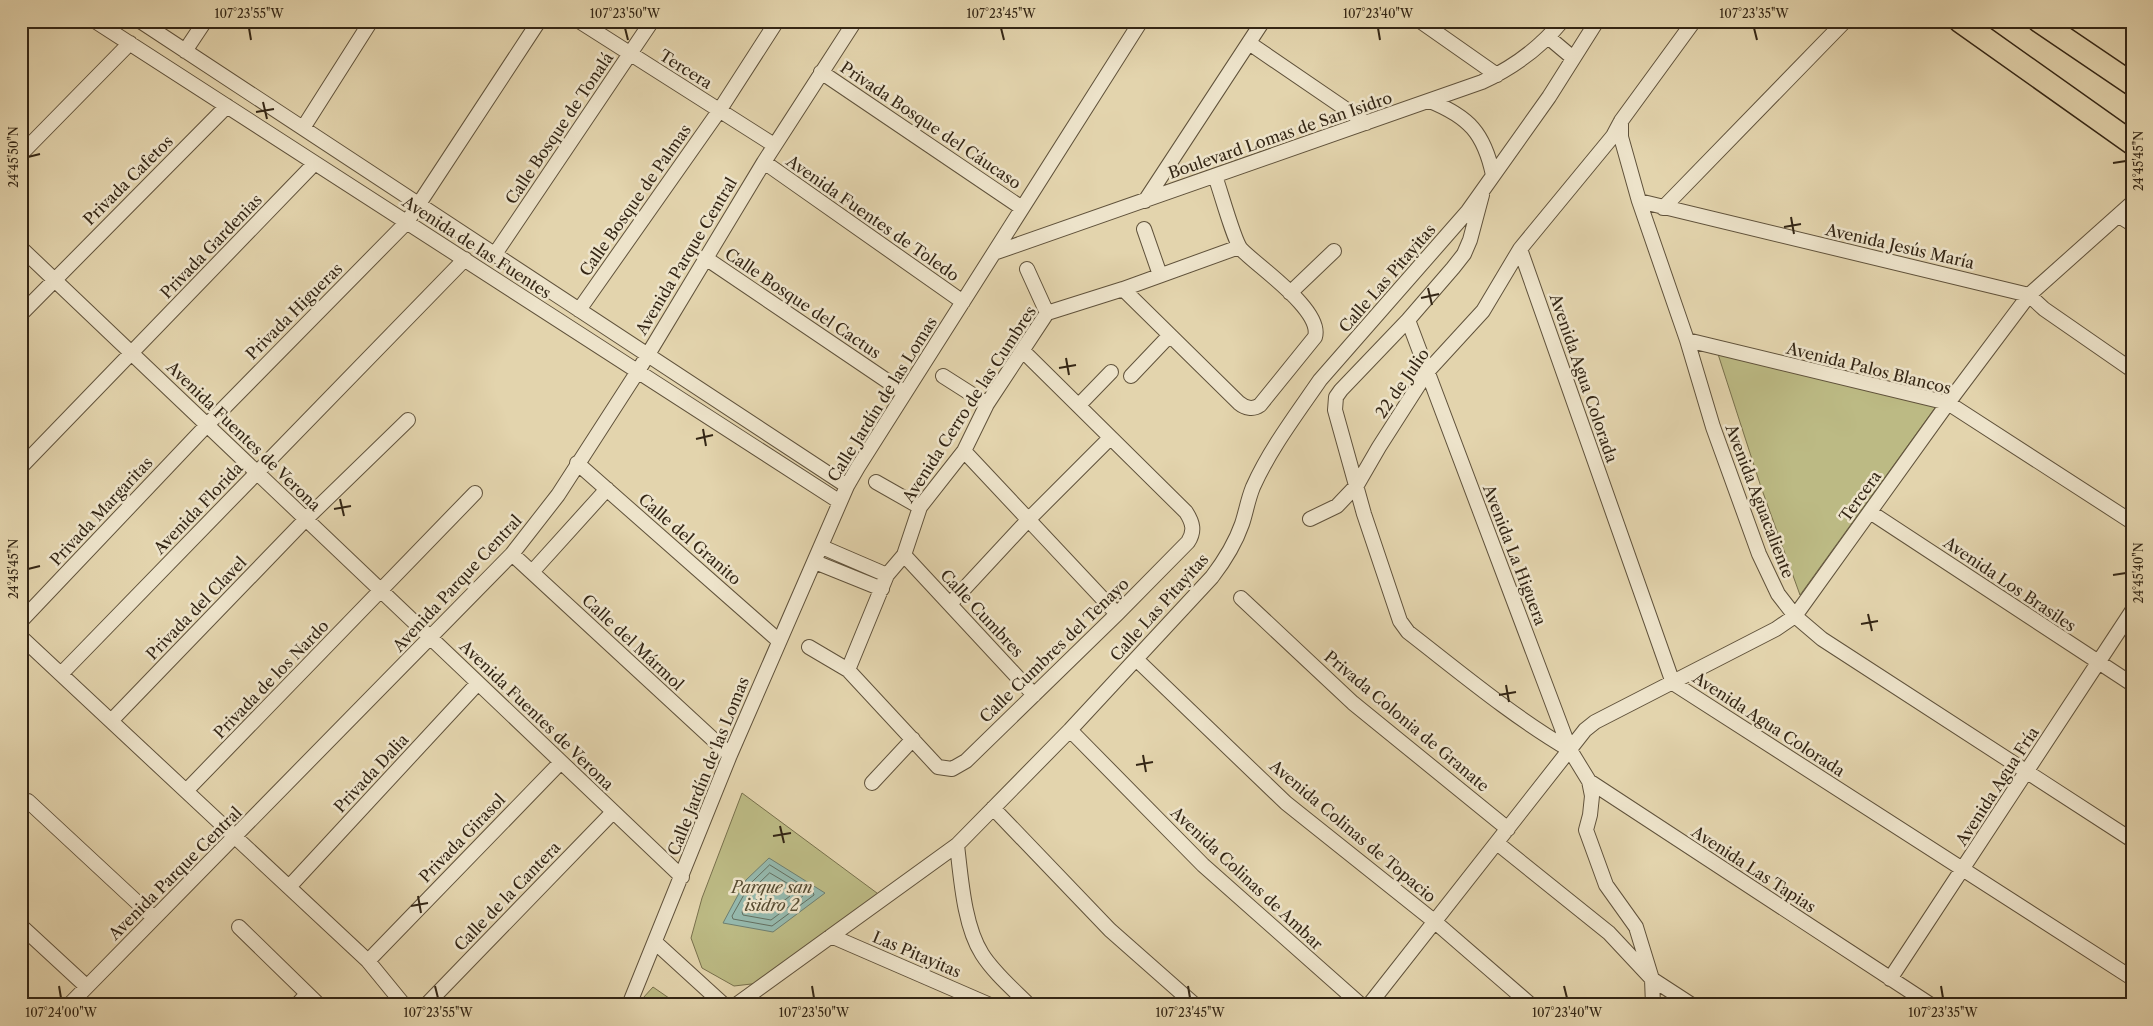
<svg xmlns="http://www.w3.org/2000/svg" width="2153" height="1026" font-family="'Libre Caslon Text',serif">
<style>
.green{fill:#bcba84;stroke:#78704c}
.water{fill:#95b8ac;stroke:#6e7e70}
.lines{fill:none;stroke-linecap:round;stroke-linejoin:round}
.shore{stroke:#646f60;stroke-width:1}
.street-casing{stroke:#60523b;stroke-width:16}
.primary-casing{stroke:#342615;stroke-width:25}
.street{stroke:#ede3ca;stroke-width:14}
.primary{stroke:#e3d4ad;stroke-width:22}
.ticks{fill:none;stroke:#342615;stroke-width:2}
.labels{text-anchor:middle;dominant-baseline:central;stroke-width:5;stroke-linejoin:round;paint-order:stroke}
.street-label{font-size:16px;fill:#342615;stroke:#ede3ca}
.park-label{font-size:16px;font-style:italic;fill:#564b31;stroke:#ede3ca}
.neatline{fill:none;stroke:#342615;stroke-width:2}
.ticks-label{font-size:12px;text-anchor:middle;fill:#342615}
</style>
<rect width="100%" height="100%" fill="#e3d4ad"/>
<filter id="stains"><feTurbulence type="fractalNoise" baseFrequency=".004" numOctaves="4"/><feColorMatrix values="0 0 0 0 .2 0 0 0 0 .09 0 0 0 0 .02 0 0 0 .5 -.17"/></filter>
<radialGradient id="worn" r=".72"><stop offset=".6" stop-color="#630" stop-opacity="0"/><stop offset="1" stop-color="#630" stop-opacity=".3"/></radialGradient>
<path class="green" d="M1717 351 1937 405 1800 595 1761 487Z
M742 793 885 899 760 983 734 986 702 968 691 938 702 898Z
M653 987 679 1005H640L643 998Z"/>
<path class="water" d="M769 858 825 893 773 932 723 923 746 880Z"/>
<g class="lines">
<path class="shore" d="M770 865 813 892 814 895 772 926 733 919 732 916 750 884Z
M770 873 802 892 803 896 771 920 743 915 742 912 755 887Z
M771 883 789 893 790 896 769 912 754 909 753 906 761 892Z"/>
<g class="street-casing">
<path id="street" d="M95 21 840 502
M140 21 847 486
M579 21 774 145
M1420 21 1497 75
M1548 37 1573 58
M1249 43 1366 123
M185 51 205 21
M821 72 1022 208
M1430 101C1469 117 1484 133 1493 175
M1621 121V137L1639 201 1687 340 1713 427 1759 554 1778 594 1795 616 1822 639 2132 840
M303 128 371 21
M21 154 130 43
M764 162 963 302
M1482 195 1470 240 1464 254 1453 268 1408 320 1341 390 1336 397 1335 410 1364 514 1400 621 1408 632C1461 673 1512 716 1570 750
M1145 201 1263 21
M1639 201 2029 295 2044 309 2132 370
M1663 208 1845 21
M2119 216 2132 224
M1144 229 1160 275
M21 248 682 877
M1520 249 1673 683 2132 978
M994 253 1482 82C1512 68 1541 47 1562 21
M495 254 652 21
M707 259 905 393
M1027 269 1047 313
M1123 289 1239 403C1245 408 1253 410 1260 405L1315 337C1323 310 1258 267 1241 249 1234 241 1220 189 1215 176
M1290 293 1334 251
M579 310 719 111 777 21
M21 314 227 106
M1408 320 1570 750 1589 781 1931 1005
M1687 340 1948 403 2132 522
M943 376 987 404
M1131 376 1169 336
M1079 405 1111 372
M964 451 1117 614
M577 463 779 641
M21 467 315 163
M876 482 920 507
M1870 512 2132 684
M1310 519 1337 506 1357 485 1379 447 1427 372 1483 311 1520 249 1613 136 1621 121 1694 21
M822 547 887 575
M512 554 730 755
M904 555 1034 695
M815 562 882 589
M532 572 607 489
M1241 598 1353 703 1508 829
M950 604 1028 520 1110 438
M21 621 207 425 407 222 539 21
M21 637 368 961 404 1005
M809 647 848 670 938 767 952 769 966 761 1117 614 1188 542C1195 531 1193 523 1186 512L1023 351
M1136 659 1286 803 1434 921 1531 1005
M848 670 887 575 904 555 920 507 964 451 987 404 1047 313 1123 289 1239 247
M61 674 465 259
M111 721 306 519 408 420
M1070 730 1203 865 1361 1005
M1589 781 1592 796 1590 815 1586 830 1606 885 1636 927 1652 979 1653 1005
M872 783 913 739
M186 791 475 493
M28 801 154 918
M993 808 1110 930 1195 1005
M1497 843 1609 933 1652 979 1692 1005
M957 845C961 878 964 926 982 954 994 973 1013 989 1029 1005
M289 887 478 683
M21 926 86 986
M239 927 319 1005
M831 936 990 1005
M656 943 724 1005
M368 961 561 762
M1890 979 2132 611
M69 1005 512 554 558 495 638 371 764 162 855 21
M297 1005 307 994
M426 1005 613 812
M629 1005 730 755 847 486 858 467 1141 21
M736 1005 957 845 1070 730 1212 577C1225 560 1235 544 1242 524 1246 512 1248 499 1253 487 1270 449 1296 415 1320 380L1468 211 1549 97 1597 21
M1369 1005 1585 730 1595 722 1776 629 1795 616 1948 403 2029 295 2132 203"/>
</g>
<g class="primary-casing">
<path id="primary" d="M1960 21 2132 143
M2039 21 2132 84"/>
</g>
<use href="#street" class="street"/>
<use href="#primary" class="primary"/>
</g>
<path class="ticks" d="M249 28 251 40M625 28 628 40M1001 28 1004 40M1378 28 1380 40M1754 28 1757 40M263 102 267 119M256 112 274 109M28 157 40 154M2113 163 2126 161M1791 217 1794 234M1784 227 1801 224M1428 288 1432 305M1421 298 1439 294M1066 358 1069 375M1059 368 1076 365M703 429 706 446M696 439 713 435M340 499 344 516M334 509 351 506M28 569 40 566M2113 575 2126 573M1868 614 1872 631M1861 624 1878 621M1506 685 1509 702M1499 695 1516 692M1143 755 1146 772M1136 765 1153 762M780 826 784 843M773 836 791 833M418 896 421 913M411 906 428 903M59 986 61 998M435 986 438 998M812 986 814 998M1188 986 1190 998M1564 986 1567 998M1941 986 1943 998"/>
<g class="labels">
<g class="street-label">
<text transform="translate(686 69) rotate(32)">Tercera</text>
<text transform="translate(931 125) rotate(34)">Privada Bosque del Cáucaso</text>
<text transform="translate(559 128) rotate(-56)">Calle Bosque de Tonalá</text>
<text transform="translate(1280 135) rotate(-19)">Boulevard Lomas de San Isidro</text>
<text transform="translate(128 180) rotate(-45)">Privada Cafetos</text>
<text transform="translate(635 200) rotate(-55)">Calle Bosque de Palmas</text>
<text transform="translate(873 218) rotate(35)">Avenida Fuentes de Toledo</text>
<text transform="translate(211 246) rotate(-46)">Privada Gardenias</text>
<text transform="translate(1900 246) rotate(13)">Avenida Jesús María</text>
<text transform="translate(477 247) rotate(33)">Avenida de las Fuentes</text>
<text transform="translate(686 256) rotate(-59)">Avenida Parque Central</text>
<text transform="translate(1387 278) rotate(-49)">Calle Las Pitayitas</text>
<text transform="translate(803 303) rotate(34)">Calle Bosque del Cactus</text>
<text transform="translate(294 311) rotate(-45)">Privada Higueras</text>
<text transform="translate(1869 368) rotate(14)">Avenida Palos Blancos</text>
<text transform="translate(1584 378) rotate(71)">Avenida Agua Colorada</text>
<text transform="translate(1402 383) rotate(-55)">22 de Julio</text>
<text transform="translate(882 399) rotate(-58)">Calle Jardín de las Lomas</text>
<text transform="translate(969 404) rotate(-57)">Avenida Cerro de las Cumbres</text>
<text transform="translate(244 436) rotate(44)">Avenida Fuentes de Verona</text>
<text transform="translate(1860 496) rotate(-54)">Tercera</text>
<text transform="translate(1760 501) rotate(69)">Avenida Aguacaliente</text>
<text transform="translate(198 508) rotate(-46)">Avenida Florida</text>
<text transform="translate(101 511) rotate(-47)">Privada Margaritas</text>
<text transform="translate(690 539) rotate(41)">Calle del Granito</text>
<text transform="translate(1515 555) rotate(69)">Avenida La Higuera</text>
<text transform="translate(457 583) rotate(-47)">Avenida Parque Central</text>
<text transform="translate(2010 584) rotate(34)">Avenida Los Brasiles</text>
<text transform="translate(1159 607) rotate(-48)">Calle Las Pitayitas</text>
<text transform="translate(196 608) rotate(-46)">Privada del Clavel</text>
<text transform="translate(982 613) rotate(47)">Calle Cumbres</text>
<text transform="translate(633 642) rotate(43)">Calle del Mármol</text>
<text transform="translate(1054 650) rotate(-44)">Calle Cumbres del Tenayo</text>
<text transform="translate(271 679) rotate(-46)">Privada de los Nardo</text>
<text transform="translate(537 715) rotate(44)">Avenida Fuentes de Verona</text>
<text transform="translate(1407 721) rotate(40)">Privada Colonia de Granate</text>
<text transform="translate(1769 724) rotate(33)">Avenida Agua Colorada</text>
<text transform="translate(708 766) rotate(-68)">Calle Jardín de las Lomas</text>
<text transform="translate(371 773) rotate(-47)">Privada Dalia</text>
<text transform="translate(1997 786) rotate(-57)">Avenida Agua Fría</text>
<text transform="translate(1353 831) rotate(40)">Avenida Colinas de Topacio</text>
<text transform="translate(462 838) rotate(-46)">Privada Girasol</text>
<text transform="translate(1754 869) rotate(33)">Avenida Las Tapias</text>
<text transform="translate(175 873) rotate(-45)">Avenida Parque Central</text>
<text transform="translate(1247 878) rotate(43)">Avenida Colinas de Ambar</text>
<text transform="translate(507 896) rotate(-46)">Calle de la Cantera</text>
<text transform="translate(917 954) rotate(23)">Las Pitayitas</text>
</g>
<g class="park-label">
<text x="772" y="887">Parque san<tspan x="772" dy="18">isidro 2</tspan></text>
</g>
</g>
<rect width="2153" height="1026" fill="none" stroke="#e3d4ad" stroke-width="55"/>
<rect x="28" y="28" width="2098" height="970" class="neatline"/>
<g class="ticks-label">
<text x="249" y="18">107°23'55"W</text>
<text x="625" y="18">107°23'50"W</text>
<text x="1001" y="18">107°23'45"W</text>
<text x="1378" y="18">107°23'40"W</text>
<text x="1754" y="18">107°23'35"W</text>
<text transform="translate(14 157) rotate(-90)" y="4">24°45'50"N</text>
<text transform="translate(2139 161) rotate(-90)" y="4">24°45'45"N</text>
<text transform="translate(14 569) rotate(-90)" y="4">24°45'45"N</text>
<text transform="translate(2139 573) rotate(-90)" y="4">24°45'40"N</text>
<text x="61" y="1017">107°24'00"W</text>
<text x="438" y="1017">107°23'55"W</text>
<text x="814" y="1017">107°23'50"W</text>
<text x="1190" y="1017">107°23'45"W</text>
<text x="1567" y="1017">107°23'40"W</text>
<text x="1943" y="1017">107°23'35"W</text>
</g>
<rect width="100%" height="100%" filter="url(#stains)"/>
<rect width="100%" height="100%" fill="url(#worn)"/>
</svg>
